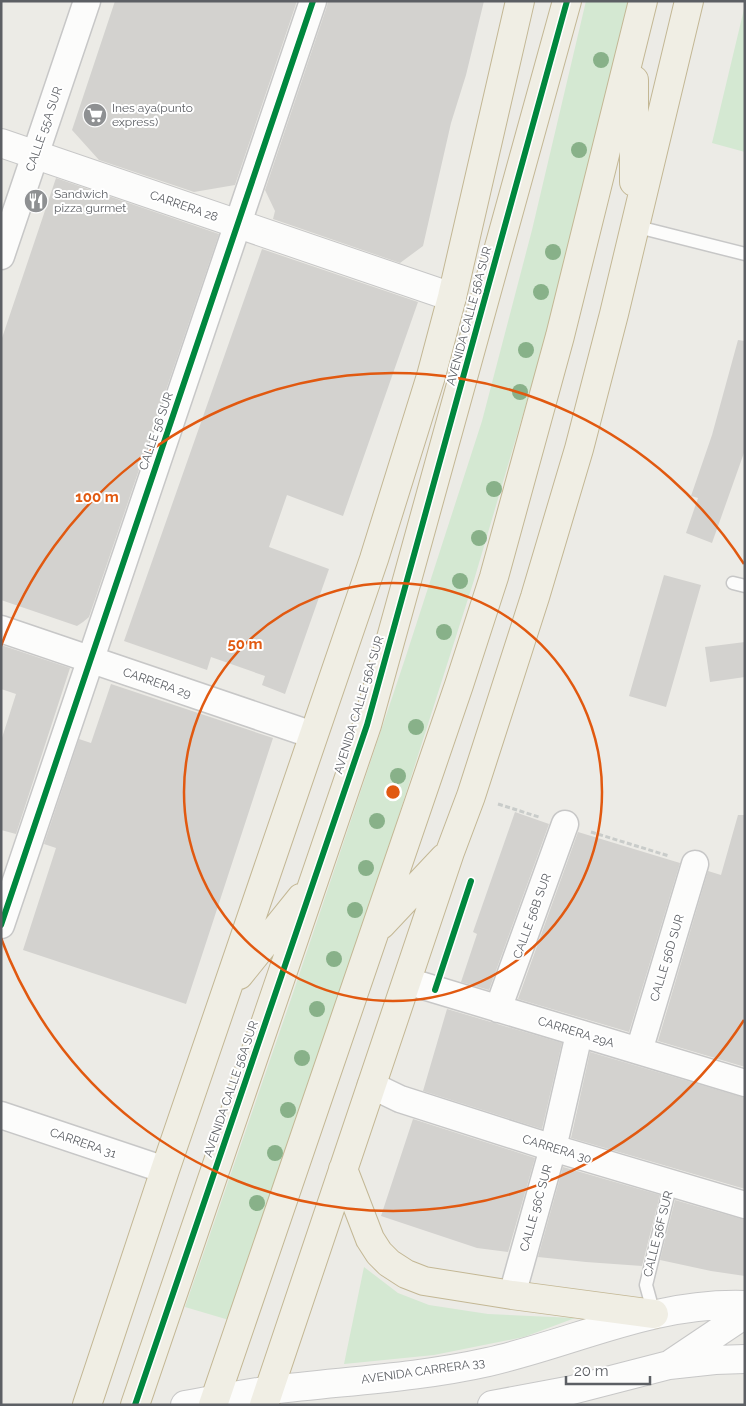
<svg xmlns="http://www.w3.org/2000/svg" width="746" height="1406" font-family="Raleway,sans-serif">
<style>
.green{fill:#d4e8d2}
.building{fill:#d3d2cf}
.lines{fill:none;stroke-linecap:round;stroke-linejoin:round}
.service-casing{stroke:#c7c7c7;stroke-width:15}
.minor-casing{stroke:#c7c7c7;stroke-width:29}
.tertiary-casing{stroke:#c7c7c7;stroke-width:30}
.secondary-casing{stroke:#c7c7c7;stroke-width:30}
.trunk-casing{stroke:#c3b794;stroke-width:30}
.path{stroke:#c9ccca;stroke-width:3;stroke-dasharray:5 2.5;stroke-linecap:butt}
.service{stroke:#fcfcfb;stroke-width:12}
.minor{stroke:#fcfcfb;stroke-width:26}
.tertiary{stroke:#fcfcfb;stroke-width:28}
.secondary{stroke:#fcfcfb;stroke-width:28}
.trunk{stroke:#f0eee4;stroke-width:28}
.cycleway-casing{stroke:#fff;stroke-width:9}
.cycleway{stroke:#00873e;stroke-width:6}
.tree{fill:#88b189}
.ring{fill:none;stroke:#e15910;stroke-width:2.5}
.labels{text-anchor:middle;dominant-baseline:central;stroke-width:4;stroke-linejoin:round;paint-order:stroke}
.poi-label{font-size:12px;fill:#5c5f64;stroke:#fff;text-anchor:start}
.street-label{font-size:12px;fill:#5c5f64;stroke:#fff}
.centre{fill:#e15910;stroke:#fff;stroke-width:2.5}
.ring-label{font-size:15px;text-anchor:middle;font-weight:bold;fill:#e15910;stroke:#fff;stroke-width:4;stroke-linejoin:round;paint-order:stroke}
</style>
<rect width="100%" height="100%" fill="#ecebe6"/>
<path class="green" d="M586 1H628L552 316 474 580 368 912 229 1320 185 1307 291 999 406 656 482 421 532 230Z
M745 5V152L712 143Z
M364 1267 398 1293 429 1305 488 1314 575 1318 524 1337 434 1355 344 1364Z"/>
<path class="building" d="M115 1H297L235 185 194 192 99 160 72 130Z
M328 1H484L466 75 451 123 423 246 400 263 273 219 275 211 265 190 327 6Z
M56 178 219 234 89 617 83 622 77 626 1 600V341Z
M262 249 418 302 343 516 287 495 269 547 329 569 285 694 262 685 265 676 211 657 207 670 124 641Z
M738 340 745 341V450L712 543 686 533 698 498 691 496 712 435Z
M664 575 701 585 666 707 629 696Z
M745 642V677L710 682 705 647Z
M1 645 70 668 16 834 1 830V741L16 694 1 689Z
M111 684 273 738 186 1004 23 950 56 848 44 844 79 739 91 743Z
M515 812 549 824 489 990 461 982 477 934 473 932Z
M738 815H745V1067L658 1041 708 871 721 875Z
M578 832 680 863 629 1032 518 999Z
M447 1009 562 1043 542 1129 423 1091Z
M590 1052 745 1098V1189L571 1138Z
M413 1119 535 1158 508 1252 477 1248 381 1216Z
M563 1167 660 1195 642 1266 586 1262 538 1257Z
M675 1200 745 1220V1276L711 1271 660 1260Z"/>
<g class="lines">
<g class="service-casing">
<path id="service" d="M634 226 745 254
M733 583 745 586
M654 1314 646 1285 671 1183"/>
</g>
<g class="minor-casing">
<path id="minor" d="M1 256 87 1
M1 629 313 735
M1 925 313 1
M407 981 745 1083
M498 1009 565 824
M639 1051 695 864
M371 1085 400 1099 553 1148 745 1205
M1 1115 165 1170
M512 1295 553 1148 579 1034"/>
</g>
<g class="tertiary-casing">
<path id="tertiary" d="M1 143 452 297"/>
</g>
<g class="secondary-casing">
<path id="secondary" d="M672 1363 745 1314
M185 1405C213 1400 242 1394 271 1390 343 1381 417 1378 488 1362 576 1342 652 1302 745 1305
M492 1405 572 1390 669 1365 715 1360 745 1359"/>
</g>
<g class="trunk-casing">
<path id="trunk" d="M634 80V182
M381 925 444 858
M239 975 301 898
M343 1169 370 1239 379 1253 389 1263 406 1274 424 1281 512 1295 654 1314
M87 1405 165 1170 374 559 431 376 452 297 520 1
M135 1405 367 725 567 1
M213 1405 459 685 494 577 560 336 643 1
M264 1405 450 852 471 796 535 597 579 449 614 314 689 1"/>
</g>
<path class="path" d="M498 804 539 817
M591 832 669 856"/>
<use href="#service" class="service"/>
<use href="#minor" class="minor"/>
<use href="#tertiary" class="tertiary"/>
<use href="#secondary" class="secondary"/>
<use href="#trunk" class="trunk"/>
<g class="cycleway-casing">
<path id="cycleway" d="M1 925 313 1
M435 990 471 881
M135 1405 367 725 567 1"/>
</g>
<use href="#cycleway" class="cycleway"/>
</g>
<g class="tree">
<circle cx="601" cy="60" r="8"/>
<circle cx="579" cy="150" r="8"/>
<circle cx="553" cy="252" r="8"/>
<circle cx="541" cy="292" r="8"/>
<circle cx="526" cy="350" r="8"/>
<circle cx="520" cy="392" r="8"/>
<circle cx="494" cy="489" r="8"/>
<circle cx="479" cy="538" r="8"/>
<circle cx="460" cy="581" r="8"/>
<circle cx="444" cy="632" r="8"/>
<circle cx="416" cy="727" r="8"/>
<circle cx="398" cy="776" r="8"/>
<circle cx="377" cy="821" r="8"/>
<circle cx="366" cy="868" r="8"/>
<circle cx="355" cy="910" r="8"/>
<circle cx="334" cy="959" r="8"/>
<circle cx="317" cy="1009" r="8"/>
<circle cx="302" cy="1058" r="8"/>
<circle cx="288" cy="1110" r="8"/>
<circle cx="275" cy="1153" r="8"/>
<circle cx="257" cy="1203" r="8"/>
</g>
<g class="ring">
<circle cx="393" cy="792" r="209"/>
<path d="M744 1020A418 418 0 0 1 1 938M1 646A418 418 0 0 1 744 564"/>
</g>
<defs>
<g id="supermarket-disc" transform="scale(1.25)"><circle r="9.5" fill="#8e9092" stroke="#fff"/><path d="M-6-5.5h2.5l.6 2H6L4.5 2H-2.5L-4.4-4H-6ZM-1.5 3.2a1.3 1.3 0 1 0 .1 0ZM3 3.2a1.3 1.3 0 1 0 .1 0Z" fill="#fff"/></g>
<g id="restaurant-disc" transform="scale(1.25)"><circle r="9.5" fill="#8e9092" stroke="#fff"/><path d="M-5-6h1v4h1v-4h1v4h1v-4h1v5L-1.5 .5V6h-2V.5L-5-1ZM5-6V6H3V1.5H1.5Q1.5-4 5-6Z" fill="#fff"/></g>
</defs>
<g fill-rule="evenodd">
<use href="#supermarket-disc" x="95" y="115"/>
<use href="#restaurant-disc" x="36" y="201"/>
</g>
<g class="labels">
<g class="poi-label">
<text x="112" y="108">Ines aya(punto<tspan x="112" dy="14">express)</tspan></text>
<text x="54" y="194">Sandwich<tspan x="54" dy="14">pizza gurmet</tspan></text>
</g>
<g class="street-label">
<text transform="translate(44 129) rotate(-71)">CALLE 55A SUR</text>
<text transform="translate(184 206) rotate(19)">CARRERA 28</text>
<text transform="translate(469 316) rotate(-75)">AVENIDA CALLE 56A SUR</text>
<text transform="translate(156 431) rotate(-71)">CALLE 56 SUR</text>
<text transform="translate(157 683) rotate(19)">CARRERA 29</text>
<text transform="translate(359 705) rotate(-73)">AVENIDA CALLE 56A SUR</text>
<text transform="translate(532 916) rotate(-70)">CALLE 56B SUR</text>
<text transform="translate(667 958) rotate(-73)">CALLE 56D SUR</text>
<text transform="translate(576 1032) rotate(17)">CARRERA 29A</text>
<text transform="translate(231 1089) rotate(-71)">AVENIDA CALLE 56A SUR</text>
<text transform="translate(83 1143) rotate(19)">CARRERA 31</text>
<text transform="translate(557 1149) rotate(17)">CARRERA 30</text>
<text transform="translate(536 1208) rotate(-74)">CALLE 56C SUR</text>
<text transform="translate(658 1234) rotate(-76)">CALLE 56F SUR</text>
<text transform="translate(423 1371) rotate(-8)">AVENIDA CARRERA 33</text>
</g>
</g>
<circle cx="393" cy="792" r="8" class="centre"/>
<g class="ring-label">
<text x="97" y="502">100 m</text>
<text x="245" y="649">50 m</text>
</g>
<rect width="746" height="1406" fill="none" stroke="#5c5f64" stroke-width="5"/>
<path d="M566 1376v8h84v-8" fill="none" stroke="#5c5f64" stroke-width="2.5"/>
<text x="574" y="1376" font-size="15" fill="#5c5f64" stroke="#ffffff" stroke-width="4" paint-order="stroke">20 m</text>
</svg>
